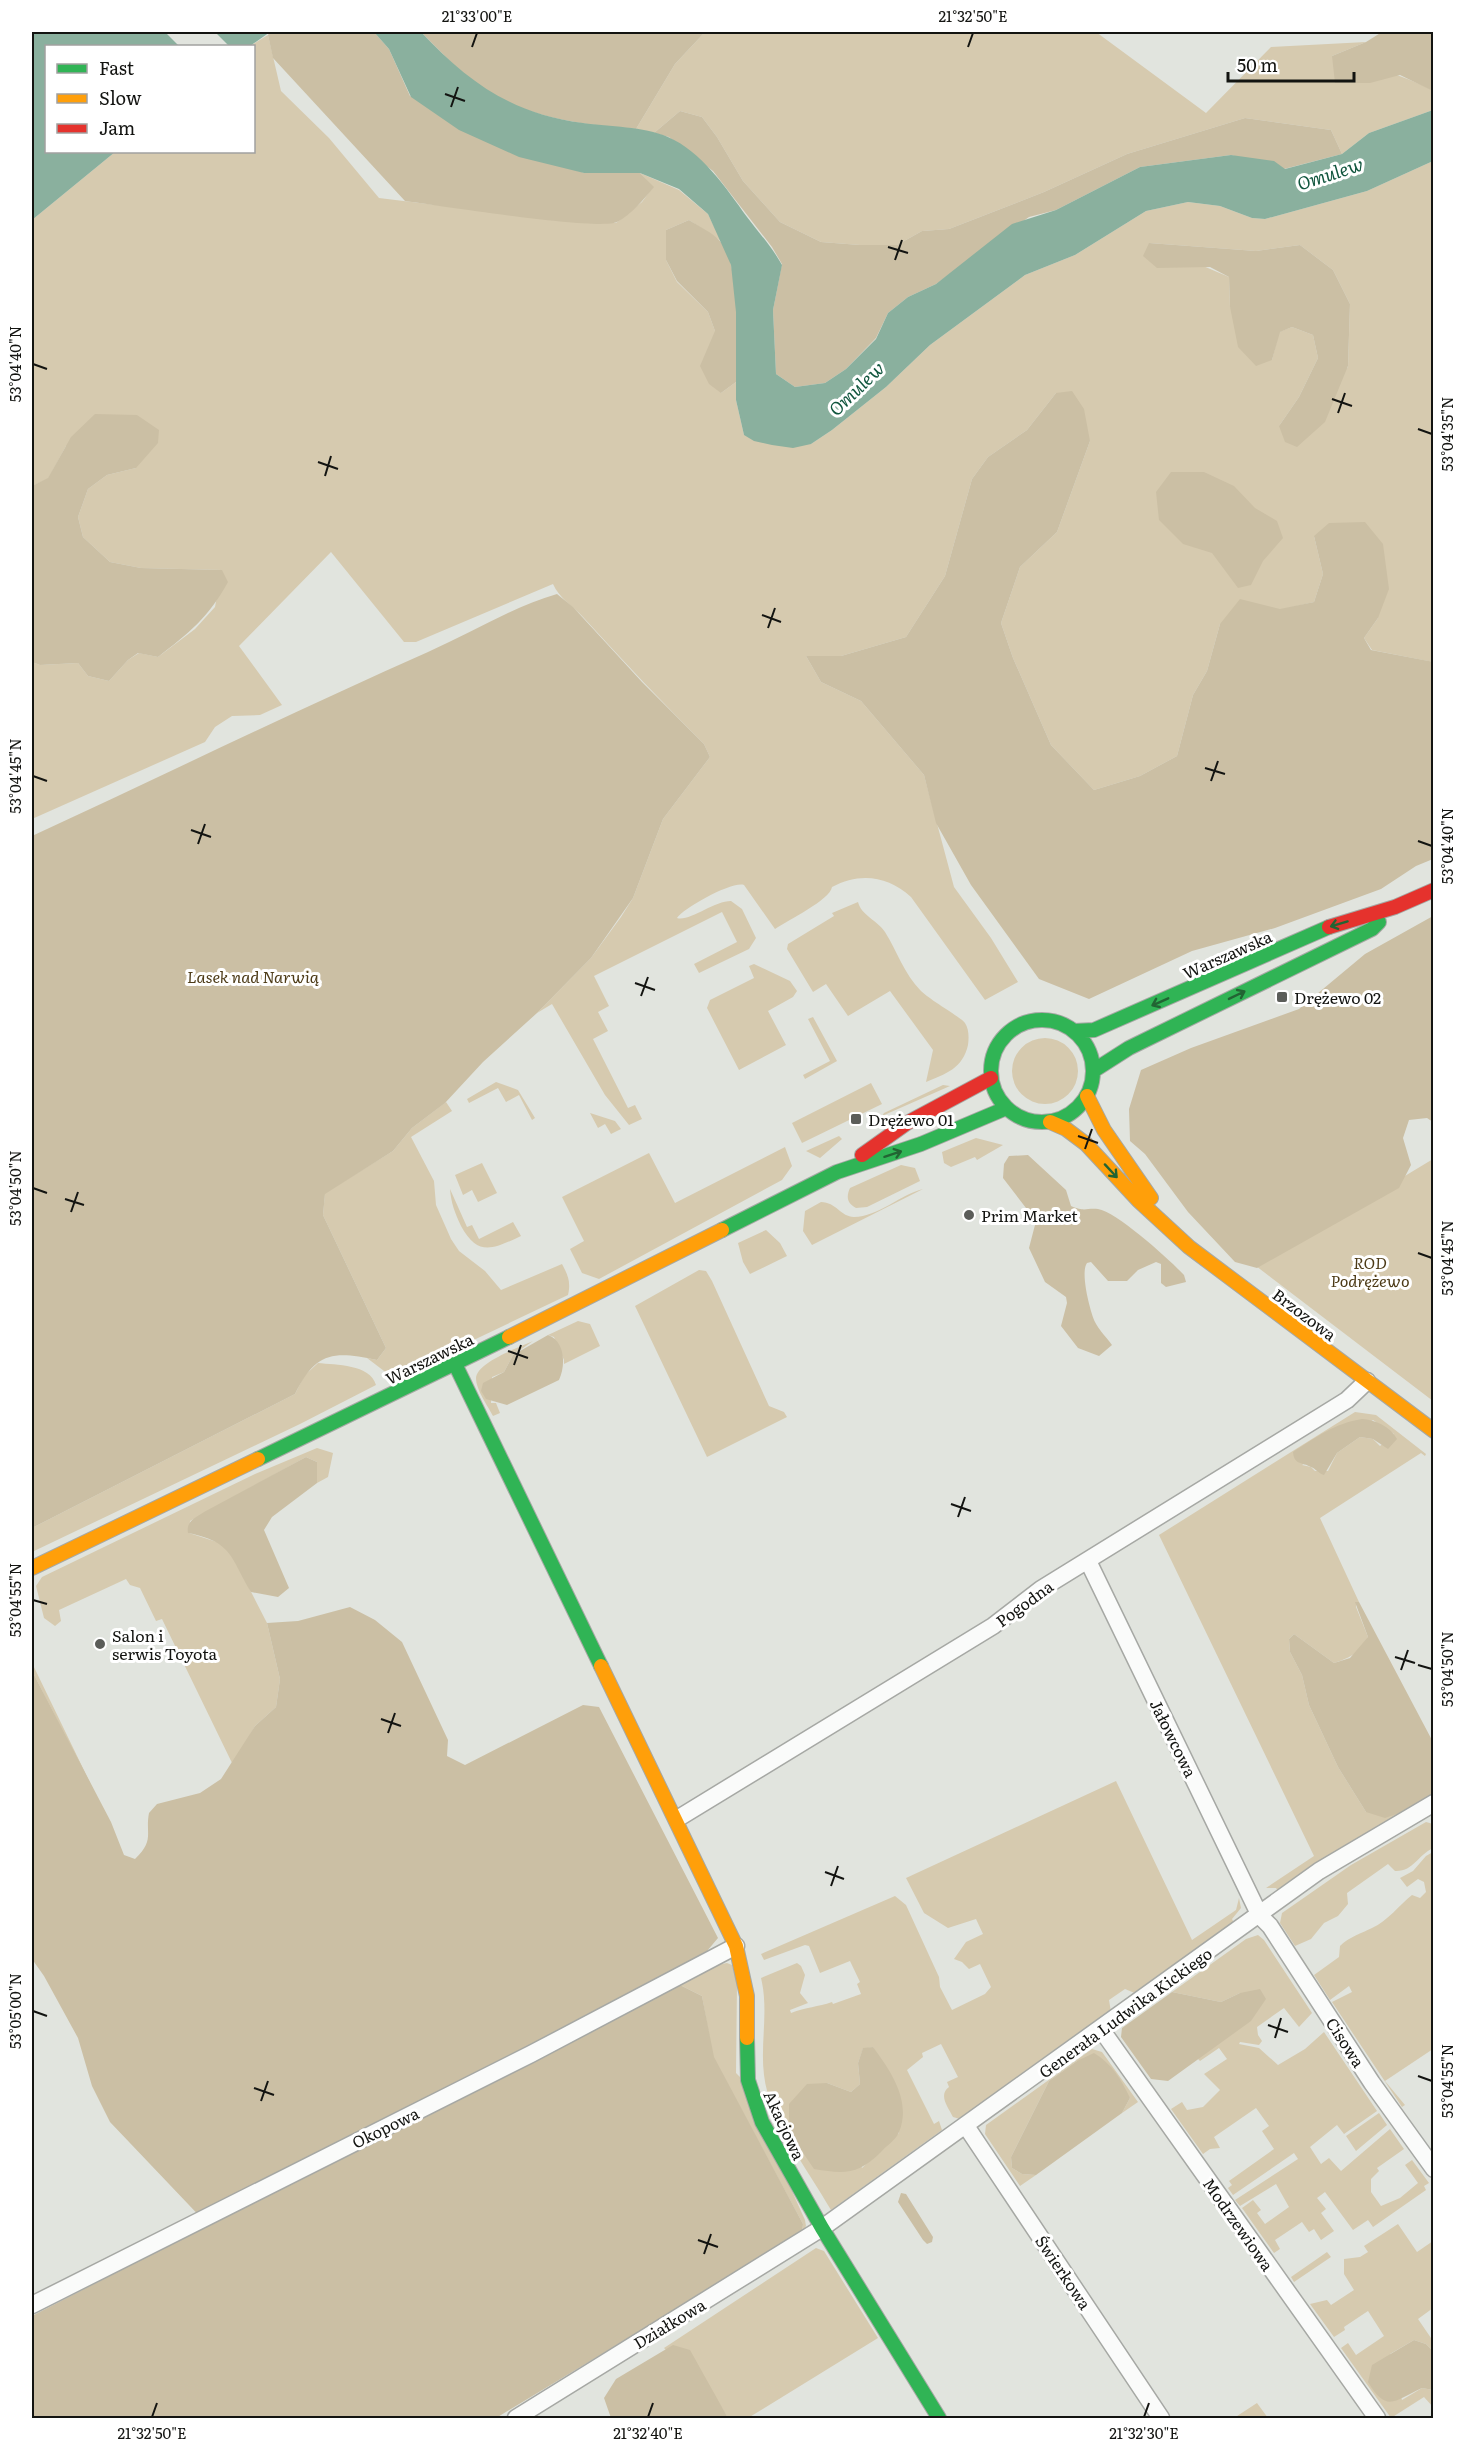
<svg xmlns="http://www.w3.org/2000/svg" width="1465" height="2450" font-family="Literata,serif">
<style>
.green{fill:#d6caaf;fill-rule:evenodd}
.forest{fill:#cbbfa4}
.water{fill:#8ab09e}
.pier{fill:#e1e4de}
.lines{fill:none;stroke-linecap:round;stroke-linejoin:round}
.street-casing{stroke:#a6a8a4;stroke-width:19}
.fast-casing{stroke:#a6a8a4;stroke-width:16}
.slow-casing{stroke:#a6a8a4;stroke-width:16}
.jam-casing{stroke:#a6a8a4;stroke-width:16}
.street{stroke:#fafbfa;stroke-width:16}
.fast{stroke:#30b455;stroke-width:14}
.slow{stroke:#ff9f0a;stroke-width:14}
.jam{stroke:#e5322d;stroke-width:14}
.oneway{stroke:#226433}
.ticks{fill:none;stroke:#131411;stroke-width:2}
.poi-dot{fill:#5b5d59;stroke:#fff;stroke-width:2}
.labels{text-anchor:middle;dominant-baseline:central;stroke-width:6;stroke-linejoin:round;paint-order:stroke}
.street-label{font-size:16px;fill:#131411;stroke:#fff}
.park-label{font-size:16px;font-style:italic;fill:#4c3a16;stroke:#fff}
.poi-label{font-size:16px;fill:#131411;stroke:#fff;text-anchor:start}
.water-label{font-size:18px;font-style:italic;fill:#11563e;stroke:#fff}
.neatline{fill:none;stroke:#131411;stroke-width:2}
.ticks-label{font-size:15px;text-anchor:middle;fill:#131411}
</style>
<rect width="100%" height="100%" fill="#e1e4de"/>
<path class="green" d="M705 32H1096L1206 113 1271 47 1366 42 1332 56C1367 66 1402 74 1434 91L1433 110 1369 133 1342 154 1331 130 1245 118 1127 154 1044 192 949 229 922 231 897 245H860L821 242 780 222 743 181 717 137 702 117 680 111 654 133 636 129 675 64Z
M268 35 281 91 329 138 379 198 584 223H616L642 202 653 187 640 173 679 190 708 214 721 241 689 220 666 230V260L677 282 708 312 715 331 721 393 736 382V400L744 435 811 444 832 430 886 387 930 345 1025 275 1075 255 1146 211 1188 202 1220 206 1252 218 1265 219 1367 191 1433 161V662L1372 650 1364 638 1378 618 1314 536 1323 574 1314 602 1220 624 1207 671 1193 695 1177 756 1140 776 1094 790 1051 745 1013 658 1001 623 1020 567 1057 532 1090 441 1056 393 1027 430 988 457 972 479 945 576 906 637 841 656H806L821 682 861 701 924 775 954 887 991 938 1018 982 985 1000 911 897C888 876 860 872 832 887 830 900 788 920 775 929L744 885C732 881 684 908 677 918 689 922 714 901 731 901L742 909 756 938 749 949 699 973 694 964 737 942 722 912 594 976 609 1006 598 1012 608 1031 593 1039 628 1108 635 1105 642 1119 629 1125 605 1095 552 1004 537 1013 591 958 621 917 633 898 663 819 710 757 704 744C662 702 622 660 583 617 573 606 559 598 553 584L416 642H404L331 552 239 646 282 705 260 715 232 716 215 727 205 742 32 819V662L40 665 78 663 88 676 109 681 128 660 139 653 158 657 195 629 215 607 222 570 141 568 110 562 83 537 78 517 88 489 107 475 136 468 66 446 48 479 32 486V220L115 152H254V46H250ZM1149 243 1256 251 1300 245 1333 270 1350 304 1348 367 1279 426 1299 397 1318 358 1313 335 1292 327 1279 332 1272 360 1230 307 1229 277Z
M858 902C861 915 878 921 885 932 897 951 904 974 921 991 930 1000 962 1018 965 1023 969 1029 969 1038 968 1045 963 1068 946 1074 926 1082L933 1050 890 991 848 1016 826 984 813 992 787 949 788 944 834 916 832 913Z
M754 964 790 981 797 991 793 997 768 1011 786 1045 739 1070 707 1008 710 1000 754 978 749 966Z
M813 1017 837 1061 805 1079 803 1075 830 1061 808 1019Z
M1012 1071a33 33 0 1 1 66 0a33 33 0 1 1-66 0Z
M496 1082 518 1090 535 1118 532 1120 519 1095 506 1102 498 1088 469 1103 467 1099Z
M871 1083 882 1104 802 1143 792 1123Z
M943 1085 950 1086 882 1116 884 1113Z
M446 1102 452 1111 411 1137 434 1181 436 1205 451 1239 459 1251 485 1271 501 1290 562 1264C568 1275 571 1282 568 1295L398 1376 388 1374 367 1358 377 1360 386 1348 323 1215 325 1193 393 1151 412 1128Z
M590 1113 615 1121 621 1129 611 1134 605 1124 598 1128Z
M839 1136 842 1139 820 1158 806 1151Z
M976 1138 1003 1145 977 1160 975 1157 951 1167 944 1163 942 1152Z
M785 1147 792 1166 782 1180 599 1279 582 1273 570 1249 584 1241 562 1197 649 1153 675 1203Z
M1433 1159V1401L1256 1266Z
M482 1163 497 1193 478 1202 472 1190 463 1195 455 1175Z
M901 1165 915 1168 920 1181 867 1207 856 1208C847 1203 846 1197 850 1188Z
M450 1189 467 1227 472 1225 479 1239 513 1222 521 1236C493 1249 478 1257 461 1226 455 1213 451 1203 450 1189Z
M923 1189 812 1245 803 1231 805 1211 821 1202C836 1202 841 1217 854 1217 878 1217 901 1194 923 1189Z
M766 1230 780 1243 787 1256 750 1274 743 1262 738 1243Z
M699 1270 706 1271 712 1281 769 1406 784 1412 787 1417 707 1457 635 1306Z
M578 1321 590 1324 600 1346 564 1364V1360L554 1337 548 1335Z
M533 1341 513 1355 504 1372 492 1377 491 1403H496L500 1413 493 1416C488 1406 476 1390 476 1378 477 1362 520 1347 533 1341Z
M318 1363C336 1365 370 1364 376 1385L300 1424 32 1552V1528L295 1394 304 1376Z
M1355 1412 1376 1415 1426 1454 1425 1456 1421 1453 1320 1518 1359 1602H1356V1607L1368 1637C1363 1652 1347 1659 1334 1663L1294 1634 1289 1639 1290 1652 1302 1675 1309 1705 1338 1767 1366 1812 1411 1809 1353 1841 1279 1892 1276 1888H1266L1314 1856 1159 1535ZM1373 1420 1394 1434 1380 1446 1373 1439 1360 1437 1337 1453 1328 1471H1315L1311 1467 1302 1465Z
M317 1448 333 1453 328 1477 317 1483V1462L306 1457 190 1521 189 1533 220 1543 231 1553 267 1623 280 1679 276 1707 255 1726 233 1765 162 1619 156 1621 140 1588 130 1585 126 1579 59 1610 61 1621 55 1626 44 1618 36 1586 42 1577 255 1474Z
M32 1663 95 1793 32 1671Z
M1116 1781 1192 1940 1236 1910 1239 1898 1241 1908 1232 1919 1234 1923 1137 1994 1125 1989 1109 2000 1111 2012 960 2119 953 2117C948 2107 938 2095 949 2087L947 2082 958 2077 941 2044 922 2053 923 2057 907 2070 934 2124 939 2121 942 2130 831 2210C808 2170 769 2120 764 2075 760 2042 769 2011 761 1978L797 1963 801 1966 805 1975 800 1993 808 2003 790 2010 791 2013C806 2007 818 2007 832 2002L833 2004 861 1994 857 1984 860 1982 850 1961 820 1973 809 1946 805 1945 764 1960 761 1954 895 1896 906 1905 939 1977 940 1987 952 2010 985 1994 991 1987 980 1964 969 1969 962 1962 954 1959 966 1942 983 1934 976 1919 948 1928 924 1913 906 1878ZM873 2047 899 2133 862 2168 827 2083 851 2092 860 2084 858 2063 863 2049Z
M1426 1822 1433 1824V1848C1418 1855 1413 1872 1395 1871L1388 1864 1347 1893 1348 1904 1338 1916 1324 1923 1311 1939 1295 1946 1280 1923 1282 1913 1351 1865Z
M1433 1852V2049L1385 2081 1405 2105 1402 2107 1332 2002 1352 1992 1349 1986 1330 2000 1314 1975 1339 1957 1340 1946C1349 1937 1362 1933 1372 1928 1388 1921 1399 1905 1412 1895L1420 1898 1426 1892 1424 1882 1418 1879 1407 1887 1400 1878 1413 1871 1426 1856Z
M1258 1935 1264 1940 1312 2013 1299 2027 1284 2008 1257 2027 1258 2035 1262 2041 1259 2045 1240 2042 1239 2044 1259 2048 1278 2065 1305 2049 1324 2032 1377 2111 1344 2134 1337 2125 1310 2147 1321 2164 1329 2158 1341 2171 1390 2129 1404 2149 1377 2168 1379 2171 1371 2179V2192L1381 2206 1400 2198 1418 2183 1405 2165 1412 2160 1429 2183 1424 2186 1426 2190 1373 2227 1368 2220 1353 2230 1325 2192 1317 2198 1326 2209 1321 2213 1334 2231 1321 2240 1314 2229 1309 2232 1302 2222 1275 2240 1280 2249 1274 2253 1242 2208 1253 2200 1261 2210 1257 2213 1265 2224 1289 2207 1276 2184 1240 2206 1235 2200 1298 2159 1294 2153 1233 2195 1228 2188 1232 2185 1229 2181 1274 2149 1262 2131 1269 2126 1256 2108 1214 2137 1220 2148 1210 2149 1203 2154 1171 2109 1182 2102 1187 2110 1203 2107 1220 2090 1204 2074 1227 2059 1219 2048 1200 2061 1198 2059 1240 1993 1221 2002 1172 1992 1246 1939Z
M727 1963 732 1965 737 1983 736 2073 741 2078 805 2220 806 2226 802 2233 803 2224 713 2057 702 1996 680 1985 717 1965Z
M1092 2049 1102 2052 1138 2102 1122 2113 1130 2098 1077 2061 1049 2081 1011 2157 1012 2168 1022 2174 1036 2175 1020 2186 985 2134 986 2125Z
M1379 2113 1387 2125 1356 2151 1346 2136Z
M1398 2224 1417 2252 1433 2241V2308L1418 2319 1431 2338 1433 2337V2351L1426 2344 1414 2340 1390 2354 1402 2400 1422 2388 1433 2390V2407L1424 2397 1391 2418 1341 2348 1348 2343 1356 2355 1384 2336 1368 2311 1344 2327 1345 2330 1334 2337 1310 2304 1327 2300 1331 2305 1354 2290 1344 2274V2259L1360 2257 1368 2252 1364 2246Z
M816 2248 824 2251 878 2338 748 2418H728L718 2402 664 2348Z
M1327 2252 1331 2257 1294 2282 1291 2277Z
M1257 2403 1268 2418H1234Z"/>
<path class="forest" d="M270 32H374L389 49 410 96 584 173H640L654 187C644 199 631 215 617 222 599 231 436 205 405 201L273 58 268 35Z
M421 32H705L675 64 636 129C584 125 526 118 482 88 459 72 440 51 421 32Z
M1382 32H1433V91L1400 75 1370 83H1335L1332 56 1366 42Z
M680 111 702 117 717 137 743 181 780 222 821 242 860 245H897L922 231 949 229 1044 192 1127 154 1245 118 1331 130 1342 154 1284 169 1231 155 1140 167 1056 210 1029 217 936 284 908 297 888 313 876 338 846 369 825 383 795 387 776 374 773 310 782 264 772 247 713 171 669 137 654 133Z
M689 220C698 226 712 232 720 241 742 264 736 350 736 382L721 393 709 384 700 366 715 331 708 312 677 281 666 260V230Z
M1149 243 1256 251 1300 245 1333 270 1350 304 1348 366 1325 422 1297 447 1285 442 1279 426 1299 397 1318 358 1313 335 1292 327 1280 332 1272 360 1256 366 1238 347 1230 307 1229 277 1210 267 1157 268 1143 256Z
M1072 391 1084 409 1090 441 1057 532 1020 567 1001 623 1013 658 1051 745 1094 790 1140 776 1177 756 1193 695 1207 671 1220 624 1240 599 1280 609 1314 602 1323 574 1314 536 1329 523 1365 522 1383 544 1389 589 1378 618 1364 638 1371 650 1434 662 1433 859 1416 866 1381 889 1275 928 1192 951 1089 999 1039 979 971 885 936 823 924 775 861 701 821 682 806 656H841L906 637 945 576 972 479 988 457 1027 430 1056 393Z
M95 414 137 415 159 430 158 443 136 468 107 475 88 489 78 517 83 537 110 562 141 568 222 570 228 582C209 617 189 633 158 657L138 653 128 660 109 681 88 676 78 663 40 665 32 662V486L48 478 71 437Z
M1171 472H1204L1234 486 1255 508 1277 521 1283 538 1263 561 1251 585 1238 588 1212 553 1183 544 1159 520 1156 492Z
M557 594 573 607 642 682 704 744 710 757 663 819 633 898 591 958 537 1013 483 1062 445 1103 412 1128 393 1151 325 1194 323 1215 386 1348 377 1360C334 1351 316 1351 295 1394L32 1528V836C164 775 295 711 428 652 471 633 512 607 557 594Z
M1433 916V1122L1427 1118 1409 1120 1403 1138 1411 1165 1399 1188 1257 1268 1235 1262 1188 1212 1145 1154 1130 1141 1129 1109 1141 1070 1191 1048 1299 1009 1365 954Z
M1028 1155 1066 1190 1071 1206C1085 1212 1085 1208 1098 1209 1117 1212 1170 1260 1184 1275L1186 1282 1166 1287 1161 1283V1264L1156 1262 1138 1270 1127 1281H1108L1091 1262 1087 1263C1080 1272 1090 1311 1095 1322 1099 1330 1107 1338 1112 1345L1099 1356 1078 1348 1061 1326 1067 1303 1066 1297 1045 1282 1029 1248 1036 1221 1003 1178 1004 1164 1009 1156Z
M548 1335C565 1341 566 1365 559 1380L507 1405 486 1399 481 1391 483 1383 504 1372 513 1355Z
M1362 1419C1375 1420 1390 1426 1397 1439L1388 1449 1373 1439 1360 1437 1337 1453 1324 1475C1318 1473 1316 1469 1311 1467 1302 1462 1294 1465 1293 1452 1315 1438 1335 1423 1362 1419Z
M306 1457 317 1462V1483L272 1517 264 1530 289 1588 278 1597 251 1592C230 1557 233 1542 188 1533 186 1521 195 1518 204 1512Z
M1355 1602H1359L1433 1742V1796L1411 1809 1385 1818 1366 1812 1338 1767 1309 1705 1302 1675 1290 1652 1289 1639 1294 1634 1334 1663 1350 1658 1368 1637Z
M350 1607 375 1620 402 1642 448 1740 447 1756 465 1765 583 1705 599 1707 718 1938 707 1951 672 1971 680 1985 702 1996 714 2057 803 2224 802 2233 496 2418H32V2316L208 2225 110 2122 92 2086 78 2038 44 1976 32 1959V1671L111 1822 124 1855 135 1859C155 1840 145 1834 149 1813L157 1804 200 1793 221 1779 255 1726 276 1707 280 1679 267 1623 298 1621Z
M1260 1989 1266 1999 1251 2021 1168 2081 1151 2079 1121 2037 1122 2028 1172 1992 1221 2002 1240 1993Z
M873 2047C890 2070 912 2101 899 2132 897 2139 886 2146 881 2152 858 2175 844 2174 814 2169L789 2132V2104L807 2084 827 2083 851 2092 860 2084 858 2063 863 2048Z
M1094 2053C1112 2064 1121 2079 1130 2098L1122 2113 1036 2175 1022 2174 1012 2168 1011 2157 1049 2081 1077 2061Z
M901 2193 906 2194 933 2237 932 2242 927 2244 923 2240 898 2202Z
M1414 2340 1426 2344 1433 2351V2390L1422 2388C1395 2400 1387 2414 1368 2382L1372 2365Z
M673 2345 690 2350 728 2418H611L604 2398 616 2379Z"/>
<path class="water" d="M32 32H270L250 46H46V152H115L32 220Z
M374 32H421C468 82 512 114 583 123 610 127 643 126 668 137 701 151 727 189 747 217 759 233 772 247 782 265L773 310 776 374 795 387 825 383 846 369 876 339 888 313 908 297 936 284 1012 224 1056 210 1140 167 1231 155 1274 161 1285 169 1342 154 1369 133 1433 110V161L1367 191 1265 219 1252 218 1220 206 1188 202 1146 211 1075 255 1025 275 930 345 886 387 832 430 811 444 793 448 772 445 754 441 744 435 736 400V312L731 265 708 214 679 189 640 173H584L519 157 459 130 411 97 389 49Z"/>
<path class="pier" d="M165 32H215L229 46H179Z"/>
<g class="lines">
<g class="street-casing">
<path id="street" d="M1088 1561 1260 1916 1270 1926 1372 2083 1434 2169
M677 1819 993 1626 1041 1589 1347 1400 1367 1381
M1101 2029 1377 2418
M966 2126 1161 2418
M32 2305 531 2054 736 1946
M516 2418 822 2228 1319 1871 1434 1803"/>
</g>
<g class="fast-casing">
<path id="fast" d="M991 1071a51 51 0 1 1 102 0a51 51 0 1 1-102 0Z
M1074 1031 1094 1030 1329 927
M1093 1071 1129 1048 1372 929 1379 922
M722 1230 837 1172 921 1144 1004 1109
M455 1364 601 1666
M258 1459 509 1337
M747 2038 748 2080 762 2122 822 2228 939 2418"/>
</g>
<g class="slow-casing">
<path id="slow" d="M1087 1096 1104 1130 1151 1198
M1050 1122 1066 1129 1086 1144 1138 1200 1189 1247 1434 1431
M509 1337 722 1230
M32 1568 258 1459
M601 1666 736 1946 747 1996V2038"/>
</g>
<g class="jam-casing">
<path id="jam" d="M1329 927 1395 907 1434 890
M862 1155 907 1123 991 1078"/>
</g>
<use href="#street" class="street"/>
<use href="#fast" class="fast"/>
<use href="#slow" class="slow"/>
<use href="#jam" class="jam"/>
</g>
<defs><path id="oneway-shaft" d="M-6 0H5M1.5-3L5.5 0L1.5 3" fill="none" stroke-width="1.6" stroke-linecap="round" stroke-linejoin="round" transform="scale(1.5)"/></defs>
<g class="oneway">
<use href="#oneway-shaft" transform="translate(1339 924) rotate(163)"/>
<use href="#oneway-shaft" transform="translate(1237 995) rotate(-26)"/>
<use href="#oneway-shaft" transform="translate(1160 1002) rotate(156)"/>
<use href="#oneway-shaft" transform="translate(893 1154) rotate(-18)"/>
<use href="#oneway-shaft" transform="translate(1111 1171) rotate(47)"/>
</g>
<path class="ticks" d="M472 47 477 33M968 47 973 33M445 94 465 101M451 107 458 87M888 247 908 253M895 260 902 240M33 364 47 369M1332 399 1352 406M1338 413 1345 393M1418 429 1432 434M318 462 338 469M325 476 331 456M762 615 781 622M768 628 775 608M1205 768 1225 774M33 776 47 781M1211 781 1218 761M191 830 211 837M1418 841 1432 846M198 844 205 824M635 983 655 990M641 996 648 977M1078 1136 1098 1143M1085 1149 1092 1129M33 1188 47 1193M65 1199 84 1205M71 1212 78 1192M1418 1253 1432 1258M508 1351 528 1358M514 1365 521 1345M951 1504 971 1511M958 1517 965 1497M33 1600 47 1604M1395 1657 1415 1663M1418 1665 1432 1669M1401 1670 1408 1650M381 1719 401 1726M388 1733 395 1713M825 1872 844 1879M831 1886 838 1866M33 2011 47 2016M1268 2025 1288 2032M1275 2038 1281 2018M1418 2076 1432 2081M254 2088 274 2095M261 2101 268 2081M698 2240 718 2247M704 2254 711 2234M152 2417 157 2403M648 2417 653 2403M1144 2417 1149 2403"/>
<g class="poi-dot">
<rect x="1276" y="991" width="12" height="12" rx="3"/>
<rect x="850" y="1113" width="12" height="12" rx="3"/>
<circle cx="969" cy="1215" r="6"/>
<circle cx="100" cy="1644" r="6"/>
</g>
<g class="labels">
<g class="street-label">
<text transform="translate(1227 954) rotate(-24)">Warszawska</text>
<text transform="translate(1305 1314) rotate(37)">Brzozowa</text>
<text transform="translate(429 1358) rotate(-26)">Warszawska</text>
<text transform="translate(1024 1603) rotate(-36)">Pogodna</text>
<text transform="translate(1174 1738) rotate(64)">Jałowcowa</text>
<text transform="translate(1125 2012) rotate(-36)">Generała Ludwika Kickiego</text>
<text transform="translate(1346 2042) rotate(57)">Cisowa</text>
<text transform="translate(785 2125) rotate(65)">Akacjowa</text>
<text transform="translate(385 2127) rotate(-26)">Okopowa</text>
<text transform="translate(1239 2224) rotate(55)">Modrzewiowa</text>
<text transform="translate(1064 2272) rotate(56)">Świerkowa</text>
<text transform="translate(669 2323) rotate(-31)">Działkowa</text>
</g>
<g class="park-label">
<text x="253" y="976">Lasek nad Narwią</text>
<text x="1370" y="1262">ROD<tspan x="1370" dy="18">Podrężewo</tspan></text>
</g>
<g class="poi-label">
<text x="1294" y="997">Drężewo 02</text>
<text x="868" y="1119">Drężewo 01</text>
<text x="981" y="1215">Prim Market</text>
<text x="112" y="1635">Salon i<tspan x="112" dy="18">serwis Toyota</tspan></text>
</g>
<g class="water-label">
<text transform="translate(1330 173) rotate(-18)">Omulew</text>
<text transform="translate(856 388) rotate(-44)">Omulew</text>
</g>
</g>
<rect width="1465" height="2450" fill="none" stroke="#ffffff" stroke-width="66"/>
<rect x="45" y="45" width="210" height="108" fill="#ffffff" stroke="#a1a1a0" stroke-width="1.5"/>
<rect x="57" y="64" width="30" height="9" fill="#30b455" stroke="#a1a1a0" stroke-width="1.5"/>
<text x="99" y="75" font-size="18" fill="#131411">Fast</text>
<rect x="57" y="94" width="30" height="9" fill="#ff9f0a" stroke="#a1a1a0" stroke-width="1.5"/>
<text x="99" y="105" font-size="18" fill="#131411">Slow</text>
<rect x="57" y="124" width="30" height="9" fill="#e5322d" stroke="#a1a1a0" stroke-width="1.5"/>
<text x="99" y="135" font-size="18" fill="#131411">Jam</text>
<path d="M1228 72v9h126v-9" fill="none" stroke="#131411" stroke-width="3"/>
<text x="1237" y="72" font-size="18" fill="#131411" stroke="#ffffff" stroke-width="4.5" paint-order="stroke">50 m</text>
<rect x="33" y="33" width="1399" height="2384" class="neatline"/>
<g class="ticks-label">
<text x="477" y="22">21°33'00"E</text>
<text x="973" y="22">21°32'50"E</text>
<text transform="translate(16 364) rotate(-90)" y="5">53°04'40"N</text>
<text transform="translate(1448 434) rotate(-90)" y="5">53°04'35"N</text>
<text transform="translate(16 776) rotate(-90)" y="5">53°04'45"N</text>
<text transform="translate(1448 846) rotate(-90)" y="5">53°04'40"N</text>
<text transform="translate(16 1188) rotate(-90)" y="5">53°04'50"N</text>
<text transform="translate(1448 1258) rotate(-90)" y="5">53°04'45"N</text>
<text transform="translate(16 1600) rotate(-90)" y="5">53°04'55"N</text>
<text transform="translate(1448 1669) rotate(-90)" y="5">53°04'50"N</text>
<text transform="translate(16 2011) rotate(-90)" y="5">53°05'00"N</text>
<text transform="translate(1448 2081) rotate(-90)" y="5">53°04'55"N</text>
<text x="152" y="2439">21°32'50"E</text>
<text x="648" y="2439">21°32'40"E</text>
<text x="1144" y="2439">21°32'30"E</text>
</g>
</svg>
